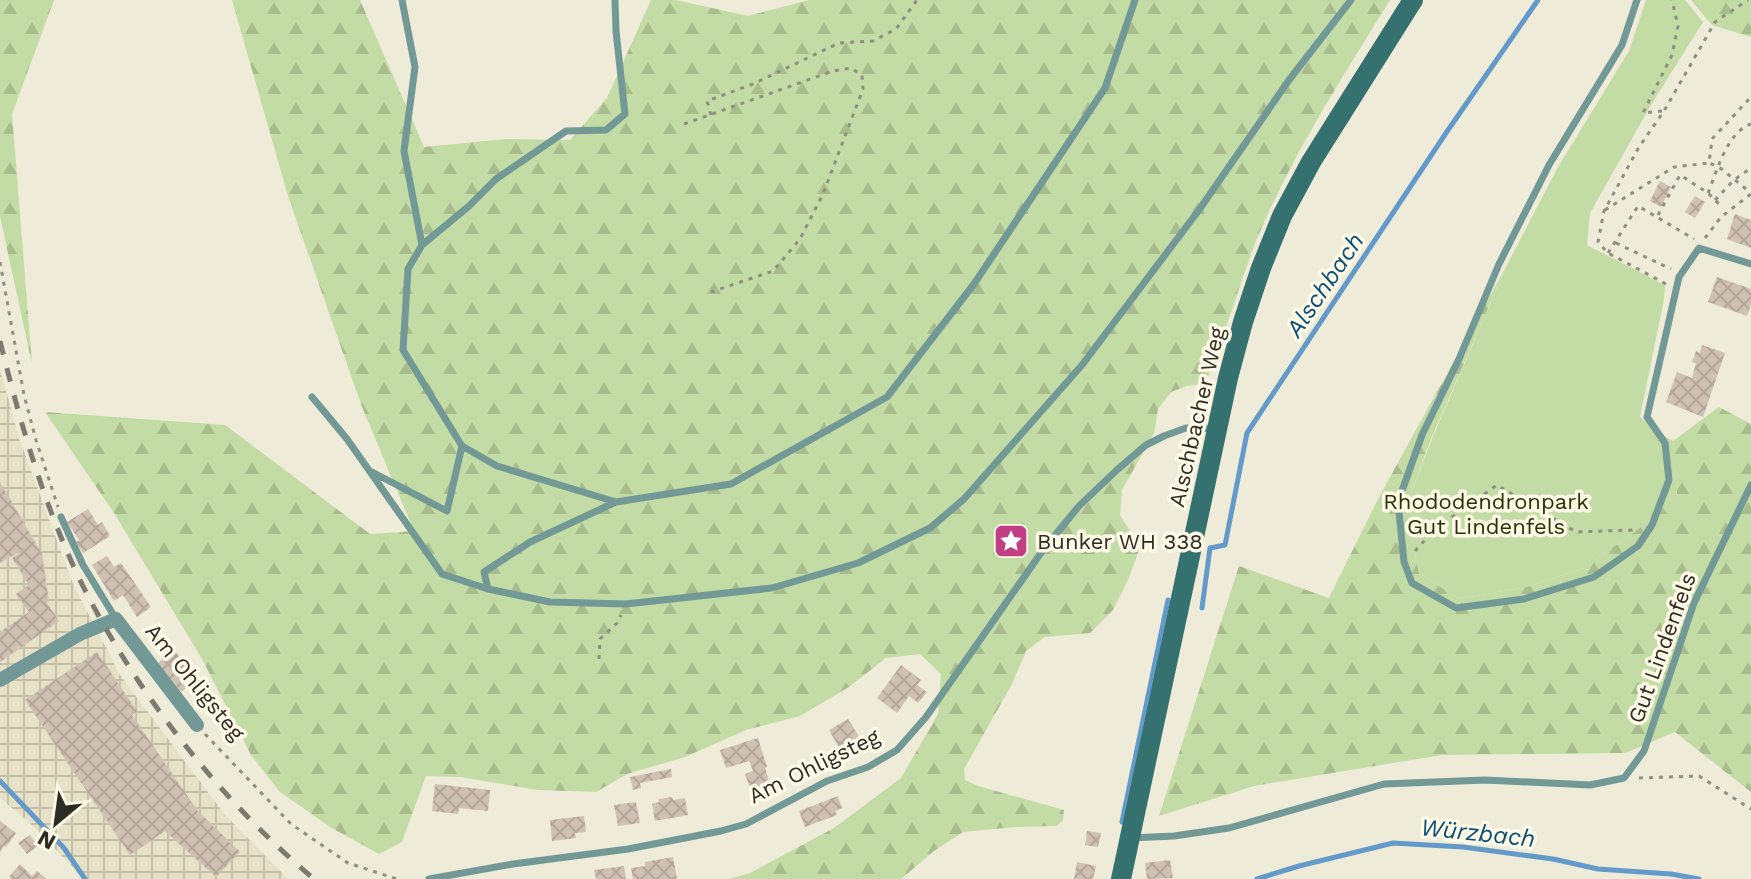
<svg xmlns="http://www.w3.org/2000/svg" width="1751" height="879" font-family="'Work Sans',sans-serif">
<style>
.industrial{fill:url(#industrial-grid)}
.forest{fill:url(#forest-firs)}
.green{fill:#c3dba4}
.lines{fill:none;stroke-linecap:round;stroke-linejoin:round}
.stream{stroke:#639ac9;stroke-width:5}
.building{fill:url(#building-cross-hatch)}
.path{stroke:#918e82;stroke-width:3;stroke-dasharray:4 6;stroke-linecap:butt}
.lane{stroke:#739996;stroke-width:7}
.street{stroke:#739996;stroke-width:14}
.secondary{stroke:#35716e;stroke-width:20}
.rail{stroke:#7d7a6f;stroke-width:5;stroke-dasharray:14 14;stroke-linecap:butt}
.labels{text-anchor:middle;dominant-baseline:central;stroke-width:7;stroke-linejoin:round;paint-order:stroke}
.street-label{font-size:22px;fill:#2d2b24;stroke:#fdf9e6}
.park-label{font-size:22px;fill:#243404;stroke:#fdf9e6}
.poi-label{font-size:22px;fill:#2d2b24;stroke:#fdf9e6;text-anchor:start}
.water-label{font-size:24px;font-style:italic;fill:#0a4e7a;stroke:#fdf9e6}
</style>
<defs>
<pattern id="industrial-grid" width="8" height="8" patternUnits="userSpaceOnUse" patternTransform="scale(2)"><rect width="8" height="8" fill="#e5e0c6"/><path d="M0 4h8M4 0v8" fill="none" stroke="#c5c0aa"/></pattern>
<pattern id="forest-firs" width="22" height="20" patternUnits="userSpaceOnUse" patternTransform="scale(2)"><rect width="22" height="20" fill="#c3dba4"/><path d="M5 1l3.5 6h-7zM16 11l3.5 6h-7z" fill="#a8bc8d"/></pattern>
<pattern id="building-cross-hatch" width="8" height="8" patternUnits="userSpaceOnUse" patternTransform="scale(2)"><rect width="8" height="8" fill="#d0c1b3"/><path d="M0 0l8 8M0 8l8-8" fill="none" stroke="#b3a69a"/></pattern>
</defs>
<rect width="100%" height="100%" fill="#efebd9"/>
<path class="industrial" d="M0 369 19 438 73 584 120 675 225 815 288 879H84L33 826 0 798Z"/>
<path class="forest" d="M0 0H54L12 114 32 364 0 216Z
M232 0H360L424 147 506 139 570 140 607 98 651 0H676L748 16 809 0H1390C1342 78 1291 156 1256 241 1239 285 1226 331 1209 375L1202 384 1187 386 1171 392 1158 409 1154 433 1122 490 1120 515 1140 547 1128 580 1113 610 1090 633 1045 637 1026 651 1012 684 964 769 965 780 978 786 1064 810 1063 820 1057 826 1015 827 963 832 934 851 901 879H729L750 873 834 828 901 778 938 714 941 674 920 654 886 658 849 687 800 716 746 730 685 757 627 774 596 792 538 790 460 777 426 776 402 842 379 854 330 827 279 791 251 755 202 659 114 513 45 412 225 425 370 534 414 531 362 407 288 196Z
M1691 0H1751V37L1712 25Z
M1507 265 1431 439 1406 506 1419 573 1459 599 1526 587 1584 568 1652 519 1677 493 1673 441 1719 407 1751 424V792L1675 732 1625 753 1442 755 1254 786 1159 816 1239 566 1329 598 1379 497Z"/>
<path class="green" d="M1646 0H1685L1703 22 1651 105 1590 213 1587 245 1665 285 1664 299 1640 417 1659 433 1673 441 1677 493 1652 519 1584 568 1526 587 1459 599 1419 573 1406 506 1432 439 1507 265 1558 167 1629 51Z"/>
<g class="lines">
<path class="stream" d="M1202 608 1210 548 1225 545 1247 433 1446 133 1538 0
M0 781 64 848 85 879
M1122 822 1168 600
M1257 879 1299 866 1393 843 1463 847 1553 859 1598 869 1671 874 1699 879"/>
</g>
<path class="building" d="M1660 181 1671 187 1661 207 1650 201Z
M1695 196 1705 202 1695 218 1685 212Z
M1735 214 1751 220V248L1727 239Z
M1717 277 1751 289V305L1747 316 1708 302Z
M1702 345 1725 353 1703 417 1666 402 1677 372 1692 378 1696 363 1692 362 1696 351 1700 353Z
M0 482 42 554 49 601 47 603 59 621 0 662V632L29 612 16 594 29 585 12 558 28 547 0 563Z
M88 509 98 525 102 522 110 536 83 553 76 542 79 540 67 522Z
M107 556 114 567 121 563 151 607 137 617 123 595 114 601 92 565Z
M174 650 191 671 186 675 192 683 181 692 158 663Z
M97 652 137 711 132 715 197 810 240 852 216 877 165 831 130 855 25 700Z
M901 665 921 680 917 685 927 692 918 703 909 696 897 713 877 698Z
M848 719 860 738 840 749 829 730Z
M758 738 767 767 765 768 770 784 751 790 745 774 753 771 749 761 726 768 720 750Z
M671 769 672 777 640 783 641 788 633 790 630 777Z
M435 784 490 790 488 811 459 808 458 814 432 811Z
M838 796 842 808 835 811 837 815 805 827 799 811Z
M672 797 673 800 685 798 688 815 655 821 652 804 659 802V799Z
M636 802 640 823 618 826 614 805Z
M584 816 586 832 575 833 576 838 552 841 550 820Z
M0 821 16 833 6 847 4 846 0 852Z
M1087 831 1101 833 1098 847 1085 845Z
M30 835 38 846 27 854 18 843Z
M673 857 677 879H633L631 868 645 866V862Z
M1170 860 1173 878 1147 879 1145 863Z
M1077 862 1096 866 1093 879H1074Z
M20 864 32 876 37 871 46 879H11L9 877Z
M624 866 626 879H596L594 870Z"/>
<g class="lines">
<path class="path" d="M1662 111 1643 113 1672 55 1678 26 1672 0
M711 115 707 101 753 84 839 43 873 41 896 29 917 0
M684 124 833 71 851 68 862 75 863 89 823 194 800 239 773 271 711 292
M1746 189 1719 167 1709 163 1712 139 1751 97
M1708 193C1717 171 1727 132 1751 124
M1715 200 1734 180 1751 168
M1605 210 1674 167 1709 163
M1658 215 1680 175 1708 193 1721 206
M1705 238 1721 217 1751 194
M1616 243 1671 269
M1608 253 1638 206 1694 239
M0 262 24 395 36 440 58 507
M1666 284 1608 253 1598 242 1604 211 1639 147 1664 111 1715 22 1748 0
M1415 551 1435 529 1497 485 1576 532 1632 530 1635 528
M599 659 600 639 617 623 621 615
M205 734 291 824 348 863 397 879
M1639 778 1699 776 1751 809"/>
<path class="lane" d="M402 0 415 67 404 151 422 245
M615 0 616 31 625 114 606 130 566 131 496 179 469 206 422 245 408 269 403 350 462 446 497 466 616 502 530 542 484 572 488 589 550 602 626 604 772 588 858 563 930 528 964 499 1082 365 1199 210 1289 80 1351 0
M1637 0 1622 45 1549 165 1499 264 1459 359 1422 435 1398 502 1404 562 1412 583 1456 608 1524 599 1594 577 1638 546 1652 525 1669 480 1665 443 1647 417 1679 277 1699 248 1751 264
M312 397 347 439 442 574 488 589
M370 471 447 511 462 446
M616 502 731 484 887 397 974 284 1105 88 1135 0
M61 517 83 565 116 619
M1131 838 1174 836 1229 828 1384 784 1485 780 1590 785 1624 778 1644 751 1694 603 1751 485
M429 879 513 864 628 849 721 831 746 824 827 781 868 767 897 750 926 717 1043 550 1079 506 1118 469 1146 445 1164 436 1186 428 1215 429"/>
<path class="street" d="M0 680 80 634 116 619 197 725"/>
<path class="secondary" d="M1121 879 1228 378 1243 322 1261 268 1282 216 1311 162 1413 0"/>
<path class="rail" d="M0 341C20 422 43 502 79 578 133 689 219 799 314 879"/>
</g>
<defs>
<g id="sight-square" transform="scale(1.8)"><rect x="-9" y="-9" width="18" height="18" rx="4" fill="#c13e84" stroke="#fdf9e6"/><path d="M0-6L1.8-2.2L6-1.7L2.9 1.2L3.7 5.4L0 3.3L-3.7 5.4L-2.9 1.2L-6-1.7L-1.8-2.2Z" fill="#fff"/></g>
</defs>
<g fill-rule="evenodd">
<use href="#sight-square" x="1011" y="541"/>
</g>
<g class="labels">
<g class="street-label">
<text transform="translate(1197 417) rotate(-77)">Alschbacher Weg</text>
<text transform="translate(1662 648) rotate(-70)">Gut Lindenfels</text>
<text transform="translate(195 682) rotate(51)">Am Ohligsteg</text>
<text transform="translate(814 766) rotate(-26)">Am Ohligsteg</text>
</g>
<g class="park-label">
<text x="1486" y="501">Rhododendronpark<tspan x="1486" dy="25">Gut Lindenfels</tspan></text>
</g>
<g class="poi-label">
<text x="1037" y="541">Bunker WH 338</text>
</g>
<g class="water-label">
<text transform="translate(1325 285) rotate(-56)">Alschbach</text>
<text transform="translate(1478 833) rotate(6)">Würzbach</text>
</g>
</g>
<g transform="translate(56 823) rotate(209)" stroke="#fdf9e6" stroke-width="6" paint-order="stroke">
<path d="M0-6L14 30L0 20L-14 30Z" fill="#2d2b24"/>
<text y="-12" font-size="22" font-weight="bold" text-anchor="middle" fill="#2d2b24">N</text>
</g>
</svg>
